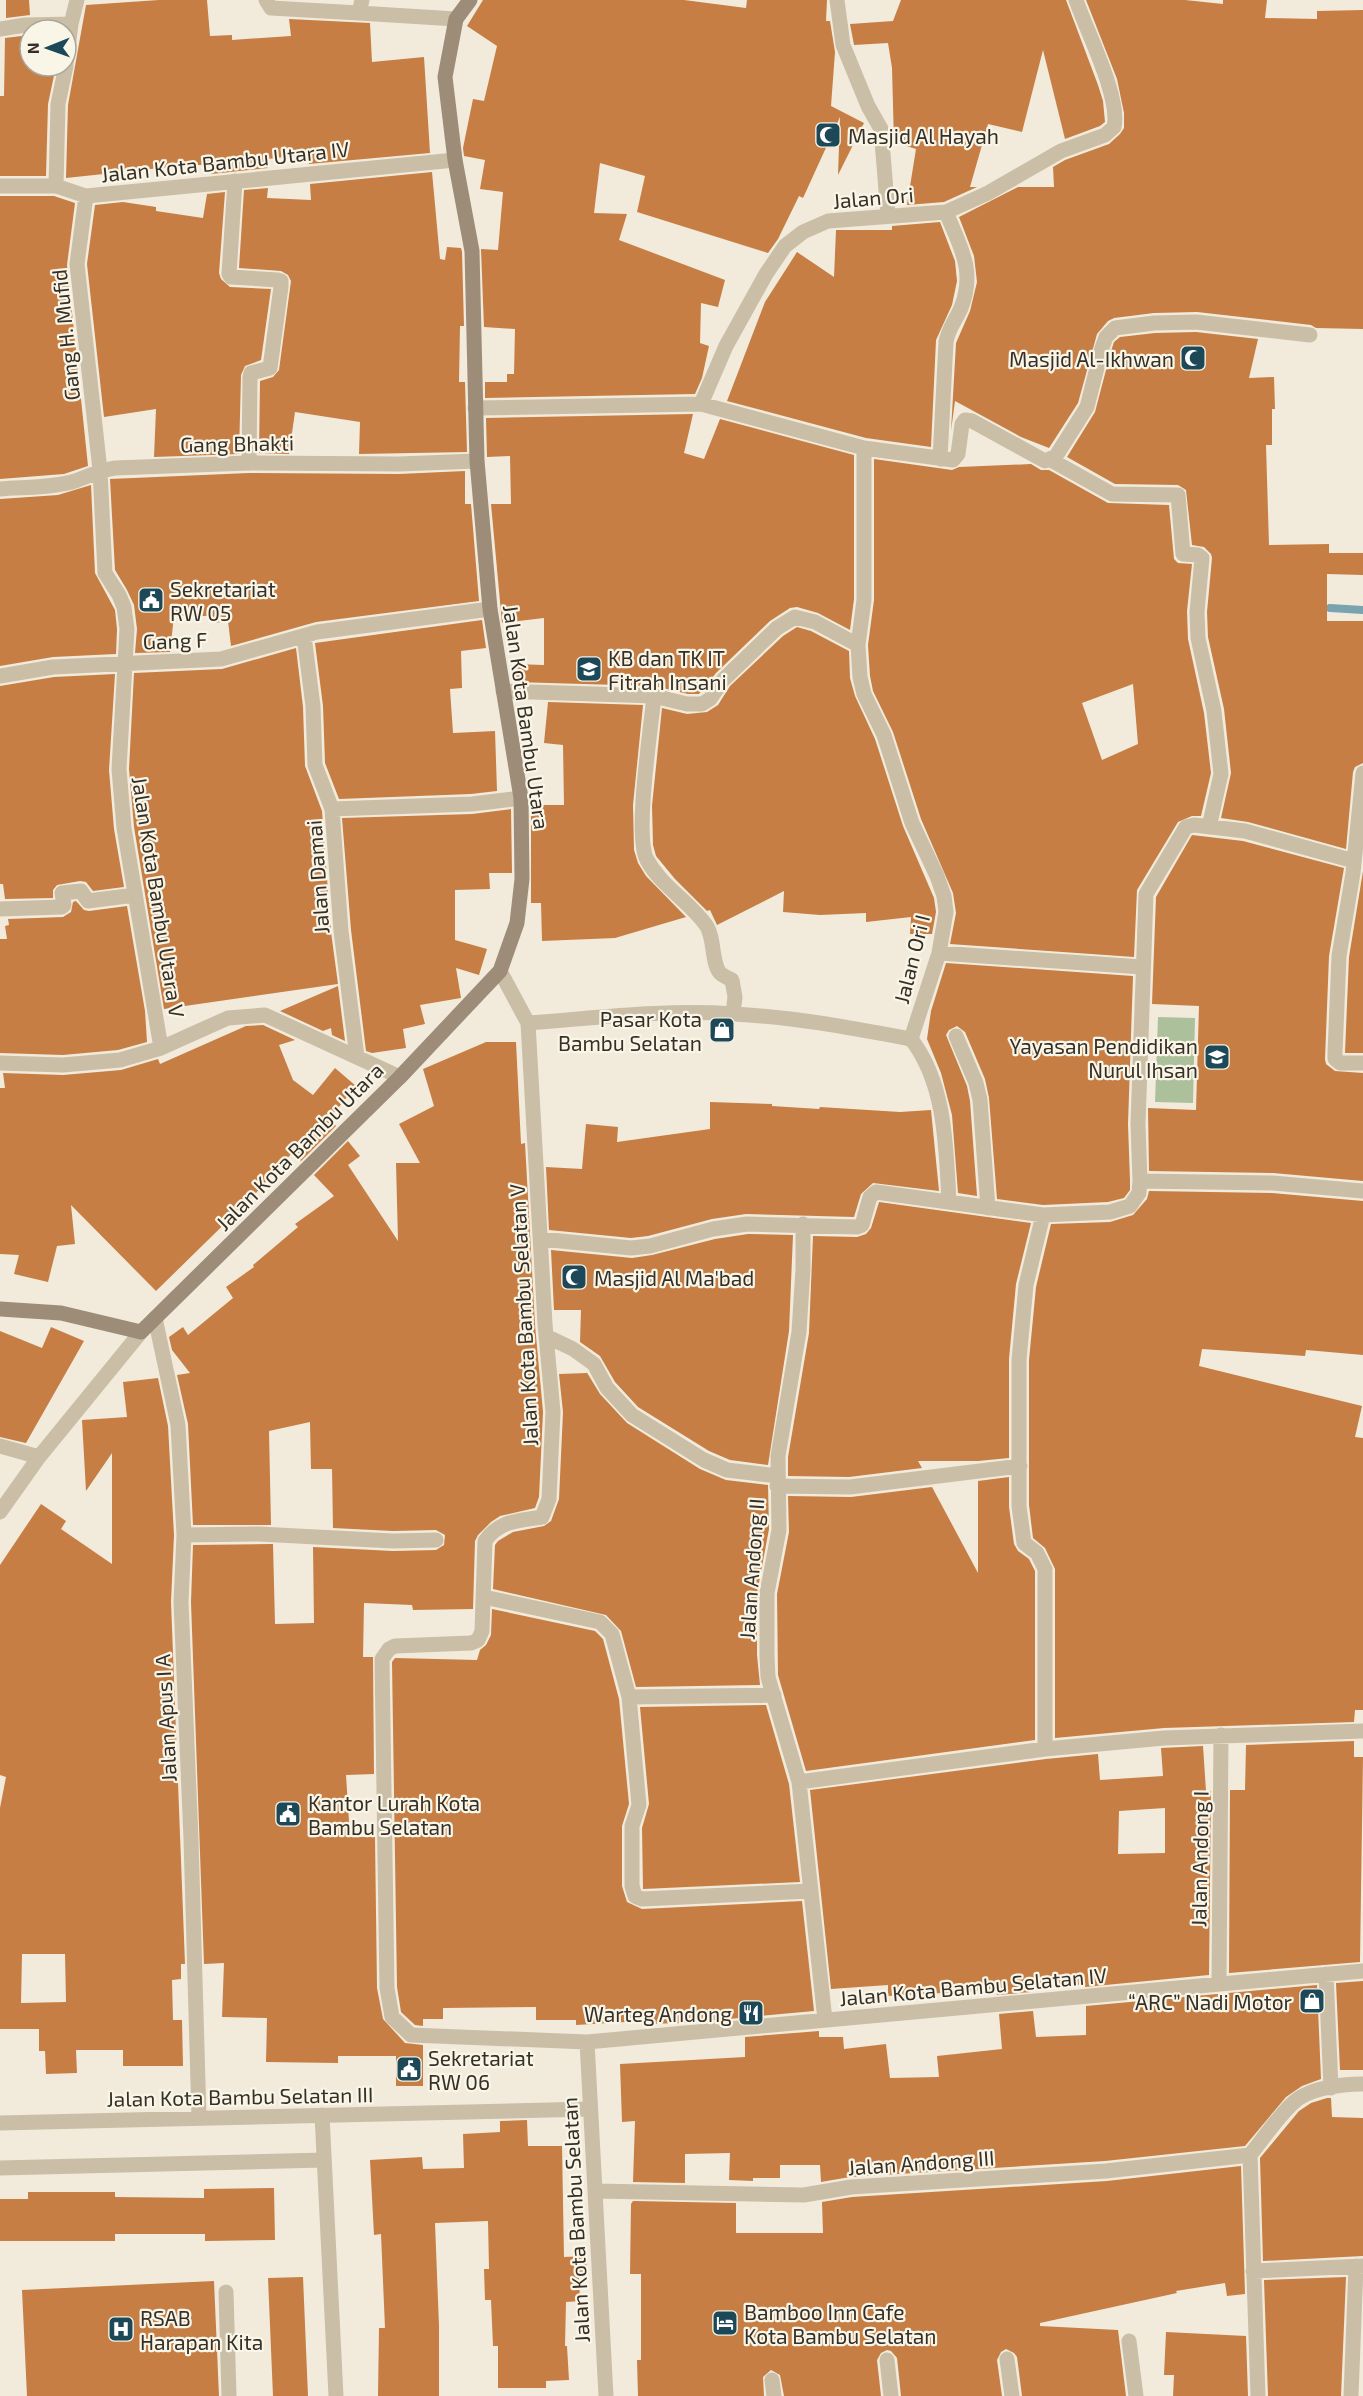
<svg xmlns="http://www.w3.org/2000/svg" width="1363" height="2396" font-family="'Exo 2',sans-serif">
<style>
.garden{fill:#acc19b}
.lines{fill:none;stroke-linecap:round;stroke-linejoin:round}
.stream{stroke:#7aa2af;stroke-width:8}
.building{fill:#c67e44;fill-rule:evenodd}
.lane{stroke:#cabea7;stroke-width:15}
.street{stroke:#cabea7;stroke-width:15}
.secondary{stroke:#9d8d78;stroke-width:15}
.labels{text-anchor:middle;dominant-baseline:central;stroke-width:4.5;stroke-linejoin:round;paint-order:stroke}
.poi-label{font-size:21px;fill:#362f27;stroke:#f9f5e7;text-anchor:start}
.street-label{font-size:21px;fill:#362f27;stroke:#f9f5e7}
</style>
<rect width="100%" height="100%" fill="#f2ebdb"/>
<path class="garden" d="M1158 1017 1195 1018 1193 1103 1155 1102Z"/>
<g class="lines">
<path class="stream" d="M1330 608 1363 610"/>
</g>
<path class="building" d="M6 0H29L30 15 6 18Z
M159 0H207L210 36 232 35V40L291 36 289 19 370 23 372 62 424 57 430 153 309 164 308 154 268 159V168L211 174 212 165H188L66 178 68 105 86 5Z
M483 0H684L746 8 747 0H827L826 21H830L835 52 831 106 864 123 838 175 840 117 803 198 799 196 778 239 768 253 637 212 645 176 600 163 594 213 627 214 619 240 725 280 718 307 701 303 700 343 709 346 702 378 695 394 485 398V382H507V374H514L515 329 484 327 481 249 498 250 503 192 480 189 485 160 464 156 463 148 473 99 484 101 497 46 467 26Z
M901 0H1066L1098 85 1103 101 1105 122 1100 126 1065 139 1043 50 1022 132 988 124 970 187H977L944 202 907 205 916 149 894 142 892 68 888 43 854 45 850 24 893 21Z
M1086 0H1185L1223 4V0H1267L1265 18 1317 19V11L1363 10V329L1316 328 1311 325 1197 312 1154 313 1114 318 1108 321 1097 334 1078 403 1049 448 1021 437 955 401 951 431 956 343 970 311 977 282 974 256 959 217 1018 187H1054L1053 167 1065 160 1109 144 1120 134 1124 128V113L1117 79Z
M30 35V66H56L48 104 46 176H0V96H4L5 38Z
M432 172 440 259 445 260 447 247 461 248 462 252 464 326H460L459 382H465L467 452 359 454 360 422 295 412 289 454 259 453 260 381 273 377 279 370 291 281 288 275 281 271 239 268 244 190 268 188 267 198 311 200 310 184Z
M225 192 219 273 221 279 230 287 271 289 261 360 245 366 241 375 239 454 154 457 156 409 104 417 87 264 95 205 123 202 156 207V211L203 218 207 194Z
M0 196H54L75 203 67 265 88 466 64 474 0 479Z
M940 222 955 261 957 281 952 305 936 340 931 447 866 438 727 401 765 302 797 252 834 277 836 230H892V226Z
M1196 332 1258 339 1249 378 1274 377 1275 409H1272V445H1266L1269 545 1329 544V553H1363V575L1327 574V621H1363V763L1355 767 1353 772 1346 849 1248 822 1221 818 1231 773 1224 709 1208 637 1207 612 1212 558 1211 554 1204 547 1192 545 1186 490 1178 485 1115 484 1067 457 1095 412 1111 351 1114 342 1120 337 1155 333Z
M693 414 684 453 704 459 720 419 854 455V599L850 630 818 613 797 607 790 608 770 621 716 673 699 694H688L654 686 514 682 515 664 544 665V618L502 623 491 504H511L510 456 487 457 486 418Z
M874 459 952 470 959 467 1031 464 1041 470H1049L1108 503 1169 505 1174 559 1178 563 1192 564 1187 611 1188 639 1204 713 1211 773 1201 816H1192L1178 822 1137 890 1134 957 950 944 956 913 953 893 921 819 893 732 873 691 870 676 868 645 874 600ZM1133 684 1138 744 1102 760 1082 703Z
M465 471V504H471L479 601 316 622 231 646 228 621 214 623 213 616H174L170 652 135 653 137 629 134 605 127 590 115 570 110 479 249 473 399 474Z
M91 485 95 573 115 610 117 629 116 654 53 657 0 666V499L58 495Z
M482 620 486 648 461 651 462 688 450 689 453 733 495 731 497 791 471 794 339 799 325 763 323 706 315 643Z
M797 627 811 631 849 651 850 678 855 696 875 739 903 826 934 898 936 912 932 934H910L911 917 866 922V913L820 915 783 912 784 891 717 925 710 910 707 911 675 879 656 856 653 845 652 806 662 708 687 714 707 712 718 705 730 686 783 636Z
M296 648 303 707 305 766 322 811 331 932 338 984 164 1009 134 827 129 769 134 673 222 669Z
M115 674 109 770 114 829 124 887 93 891 86 882 80 881 57 885 53 890V898L5 899 3 884H0V686L54 677Z
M548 702 643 705 633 805 634 850 638 863 646 876 686 917 615 938 542 941 541 903H531V805H564L563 745 544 743Z
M511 809 512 873H489L490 889 455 890V940L487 949 479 975 456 968 461 998 420 1005 425 1024 403 1029 406 1048 372 1053 366 1051 351 930 342 818 472 814Z
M1192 835 1243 841 1344 868 1329 956 1325 1059 1326 1064 1335 1071 1363 1073V1181L1273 1173 1149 1171 1148 1108 1196 1110 1199 1006 1152 1004 1156 897Z
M1363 871V1053H1345L1349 957Z
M76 901 84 910 89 911 127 906 145 1011 147 1042 118 1050 63 1055 0 1053V939H7L5 926 9 925 8 919 63 917 71 912 73 902Z
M946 963 1133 976 1128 1124 1130 1181V1190L1124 1198 1108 1202 1043 1205 997 1199 989 1098 985 1079 965 1032 957 1026 949 1030 946 1035 967 1086 970 1101 977 1196 958 1193 952 1115 941 1073 927 1039 931 1011Z
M338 986 345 1041 332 1035 331 1028 323 1031 280 1011Z
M263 1025 295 1040 279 1045 293 1080 313 1095 335 1068 356 1086 330 1118 336 1126 301 1161 293 1152 256 1193 156 1291 71 1205 75 1244 57 1246 48 1282 14 1274 19 1255 0 1254V1088H5L3 1073 63 1075 121 1070 158 1059 160 1064 246 1026Z
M486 1042H516L521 1144 525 1143 535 1325 543 1412 539 1497 535 1508 500 1516 491 1522 478 1535 475 1541 473 1609 413 1610 412 1605 364 1603 363 1657H373L374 1774 346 1775 350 1837H375L377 1988 383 2019 405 2043 423 2045V2086H396V2056H338V2063L266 2062 267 2018 222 2017 224 1963 204 1964 191 1602 193 1545 273 1544 275 1624 314 1623 313 1547 393 1551 436 1550 444 1545 445 1535 436 1530 393 1531 333 1528 332 1469H311L310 1422 269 1431 271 1525H193L188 1424 177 1375 190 1373 172 1350 169 1337 183 1327 188 1335 233 1298 226 1287 254 1267 253 1265 298 1227 295 1224 334 1196 314 1175 348 1141 360 1156 348 1165 398 1241 396 1163H420L399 1124 434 1106 423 1069Z
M710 1102 772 1104V1106L819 1109 820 1107 900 1112 931 1110 939 1191 873 1183 861 1194 854 1217 746 1214 712 1219 648 1236 631 1238 549 1230 546 1167 582 1169 586 1124 618 1127 617 1142 710 1129Z
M1149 1191 1272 1193 1363 1201V1355L1306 1350 1305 1356 1202 1349 1199 1366 1362 1406 1355 1437 1363 1438V1710H1355L1354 1722 1164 1728 1055 1738V1569L1045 1548 1033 1538 1029 1505V1360L1036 1287 1051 1224 1110 1222 1133 1215 1147 1199Z
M879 1202 1031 1223 1016 1284 1009 1359V1458L978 1461H918L922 1468 849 1477 788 1476V1457L809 1333 813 1236 857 1237 866 1234 871 1228Z
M748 1234 793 1235 789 1331 768 1465 730 1460 709 1451 638 1407 615 1382 600 1356 580 1342 581 1310H554L551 1250 632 1258 652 1255 715 1239Z
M51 1327 84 1341 26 1443 0 1437V1331L42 1348Z
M586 1371 600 1394 627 1423 700 1469 726 1480 768 1485 769 1529 757 1593V1655L760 1685 636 1687 621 1631 606 1615 493 1589 495 1545 498 1541 513 1532 544 1526 551 1521 559 1499 563 1412 559 1374 587 1373Z
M158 1378 168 1426 174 1535 171 1602 185 1964H181V1979L172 1980 173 2020H182L183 2066H123V2050H76L77 2073 46 2074 45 2051H39V2029H0V1808L6 1777 0 1775V1565L41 1504 66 1521 61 1529 112 1564V1453L86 1491 82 1420 127 1417 123 1382ZM22 1954H65L66 2002 21 2003Z
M1009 1477V1507L1014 1544 1018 1551 1029 1559 1035 1571V1740L806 1771 778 1675 777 1594 789 1532 788 1496 851 1497 932 1487 978 1573V1481Z
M492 1609 595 1631 603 1639 619 1699 629 1804 622 1826V1886L627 1902 642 1909 802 1901 814 2011 685 2023 642 2024V2021L576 2025V2020H536V2007L443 2008V2019H423V2026L415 2025 401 2012 397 1987 392 1662 395 1658 477 1660 480 1650 486 1645 491 1635Z
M766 1705 789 1784 800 1882 643 1889 642 1828 649 1804 640 1707Z
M1354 1741V1757H1363L1360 1962 1229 1973 1230 1790H1245L1246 1745Z
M1203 1746 1206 1791H1211L1209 1975 1085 1987V1985L1035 1984V1988H1031V1992L997 1995 996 1990 888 1996V1985L831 1989 810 1790 1046 1759 1098 1754 1100 1780 1163 1776 1161 1748ZM1165 1808V1853L1118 1854 1119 1811Z
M1363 1981V2070H1340L1336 1983Z
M1317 1985 1321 2079 1302 2086 1286 2097 1245 2146 1105 2161 850 2177 821 2182 820 2165H780V2178H753V2181L729 2180 730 2153 685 2154V2183L633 2182 635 2121 622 2122 620 2064 745 2057V2037L819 2031V2037H843L844 2049 886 2044 890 2078 939 2077 937 2056 1002 2049 999 2014 1033 2011 1036 2037 1086 2035V2006Z
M1327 2098H1331L1332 2117 1363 2118V2256L1263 2261 1260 2158 1299 2111 1311 2103Z
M527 2120 528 2146H562L564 2257 586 2256 587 2278H579L580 2301 566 2302 565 2346H567L569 2380 546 2381V2388H498V2346H493L491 2300H485L484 2269H489L488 2221 435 2223 439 2326V2396H378L379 2328H385L381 2234 374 2235 370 2160 422 2157 423 2169 464 2168 463 2134 500 2132V2121Z
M1241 2166 1245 2294 1227 2296 1225 2283 1176 2291 1177 2293 1040 2323V2326L1118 2330 1126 2396H1022L1017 2357 1014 2353 1006 2349 1001 2352 997 2360 1002 2396H901L897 2358 891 2351 887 2350 881 2353 877 2360 881 2396H784L780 2375 771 2370 763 2377 764 2396H638L637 2360H641V2274H630L631 2204 633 2201 736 2203V2233H823L822 2202 852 2197 1107 2181Z
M274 2188 275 2240 205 2241V2234H115V2241H0V2199H28V2192H115V2197L204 2198V2189Z
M303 2277 308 2396H273L268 2278Z
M1346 2277 1341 2396H1268L1264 2280Z
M214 2281 219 2396H27L22 2290Z
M1166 2332 1246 2336 1248 2396H1173L1174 2375H1164Z"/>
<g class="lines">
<path class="lane" d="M235 181 229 274 231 277 278 280 281 281V287L270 368 251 373 250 377 249 463
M322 2115 336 2396
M0 2168 324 2160
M226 2292 229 2396"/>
<path class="street" d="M266 0 271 8 359 13
M362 0 359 13 456 19
M837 0 843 45 868 106 881 129 888 215
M0 29 25 25 71 24
M66 64 71 24 77 0
M0 186H56L86 196 455 160
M56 186 58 104 66 66
M86 196 77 264 100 470 105 573 119 595 124 607 127 629 119 769 124 828 161 1048
M701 404 726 346 766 274 785 246 803 232 828 221 946 212 988 193 1061 151 1105 135 1114 127C1121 98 1086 30 1076 0
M475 408 701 404 864 448 953 460 958 454 962 424 965 420 972 421 1045 461 1056 456 1087 407 1102 348 1106 337 1115 328 1154 323 1196 322 1310 335
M864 448V600L858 645 860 677 864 694 884 735 912 823 937 876 944 896 946 912 939 953 911 1039
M940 459 946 342C948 329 956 320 961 308 976 270 960 247 946 212
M1051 460 1112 494 1178 495 1183 554 1198 555 1202 558 1197 612 1198 638 1214 711 1221 774 1209 827
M0 489C24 487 52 488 75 481 89 476 100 470 115 468L249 463 399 464 477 461
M304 636 313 706 315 765 332 809 341 931 357 1057
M0 676 53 667 221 659 317 632 490 609
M503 691 654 696 687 704H702L710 699 723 680 777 628 795 617 815 622 858 645
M654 696C651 729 634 835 647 860 662 887 689 901 706 925 715 938 711 962 720 973 723 976 728 978 732 980L735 997 733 1013
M1363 773 1353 873 1339 956 1335 1053V1059L1340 1063H1363
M332 809 472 804 521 798
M0 909 62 907 64 905 62 893 81 891 88 901 135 895
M939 953 1142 967
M500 971 528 1023 545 1324 553 1412 549 1499 542 1517C518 1521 500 1520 485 1541L482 1631 478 1640 471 1643 395 1646 389 1649 382 1659 387 1988 392 2017 411 2035 587 2042 1363 1971
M528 1023C596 1018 666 1009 734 1014 794 1017 852 1028 911 1039
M956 1036 976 1083 980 1100 988 1208
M911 1039C946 1084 946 1148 949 1202
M0 1063 63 1065 120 1060 161 1048 228 1018 265 1015 400 1077
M1140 1181 1273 1183 1363 1191
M1043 1215 1026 1285 1019 1360V1506L1024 1543 1037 1553 1045 1569V1749
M803 1224V1269L799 1332 778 1456 779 1530 767 1593V1655L768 1677 799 1782 825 2020
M541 1239 631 1248 650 1246 713 1229 747 1224 857 1227 862 1225 870 1197 876 1192 1043 1215 1110 1212 1130 1206 1139 1193 1140 1181 1138 1124 1146 894 1186 827 1194 825 1245 831 1354 861
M155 1318 178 1425 184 1535 181 1602 191 1839 199 2118
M546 1336 573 1349 594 1364 607 1388 632 1415 704 1460 727 1470 778 1476
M0 1446 39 1457
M777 1486 850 1487 1020 1466
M0 1512 39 1457 141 1332
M184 1535 259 1534 393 1541 436 1540
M484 1597 600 1622 612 1634 629 1697 639 1805 632 1826V1886L635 1896 642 1899 811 1891
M629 1697 774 1695
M799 1782 1045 1749 1164 1738 1363 1731
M1326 1974 1331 2088
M1219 1984 1221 1735
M587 2042 606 2396
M0 2123 590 2109
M595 2191 804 2195 851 2187 1106 2171 1250 2155
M1253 2271 1363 2266
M1129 2341 1136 2396
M1007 2359 1012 2396
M887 2360 891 2396
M772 2380 774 2396
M1258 2396 1250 2155C1264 2138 1276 2119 1292 2104 1307 2088 1342 2084 1363 2084
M1351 2396 1356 2266"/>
<path class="secondary" d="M0 1309 61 1313 141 1332 400 1077 500 971 517 923 522 879 521 798 490 609 477 461 472 251 455 160 445 77 456 19 470 0"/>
</g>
<defs>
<g id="mosque-square" transform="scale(1.35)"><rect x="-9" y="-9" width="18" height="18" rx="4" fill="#1d4857" stroke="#f9f5e7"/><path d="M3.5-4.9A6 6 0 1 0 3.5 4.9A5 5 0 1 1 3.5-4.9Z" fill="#fff"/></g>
<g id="civic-square" transform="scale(1.35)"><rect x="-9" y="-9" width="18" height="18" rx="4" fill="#1d4857" stroke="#f9f5e7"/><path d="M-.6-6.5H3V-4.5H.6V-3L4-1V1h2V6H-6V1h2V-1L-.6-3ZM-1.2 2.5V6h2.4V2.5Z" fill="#fff"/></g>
<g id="school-square" transform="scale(1.35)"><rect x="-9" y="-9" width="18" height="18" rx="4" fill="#1d4857" stroke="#f9f5e7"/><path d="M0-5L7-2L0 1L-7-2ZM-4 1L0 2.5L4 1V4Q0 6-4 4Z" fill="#fff"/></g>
<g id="shop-square" transform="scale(1.35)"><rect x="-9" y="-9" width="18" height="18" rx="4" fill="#1d4857" stroke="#f9f5e7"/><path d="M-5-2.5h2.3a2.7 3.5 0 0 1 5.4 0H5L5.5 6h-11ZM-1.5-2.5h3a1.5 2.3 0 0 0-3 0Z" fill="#fff"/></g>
<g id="restaurant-square" transform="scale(1.35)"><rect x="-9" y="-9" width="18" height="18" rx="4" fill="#1d4857" stroke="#f9f5e7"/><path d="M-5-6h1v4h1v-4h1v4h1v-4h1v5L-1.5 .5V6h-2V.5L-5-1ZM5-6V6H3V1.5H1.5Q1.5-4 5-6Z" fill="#fff"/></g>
<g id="hotel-square" transform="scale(1.35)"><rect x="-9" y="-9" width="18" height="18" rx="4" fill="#1d4857" stroke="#f9f5e7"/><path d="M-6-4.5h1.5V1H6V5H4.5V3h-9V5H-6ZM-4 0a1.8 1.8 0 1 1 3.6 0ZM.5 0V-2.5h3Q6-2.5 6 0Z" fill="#fff"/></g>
<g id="hospital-square" transform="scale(1.35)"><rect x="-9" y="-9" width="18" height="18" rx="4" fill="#1d4857" stroke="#f9f5e7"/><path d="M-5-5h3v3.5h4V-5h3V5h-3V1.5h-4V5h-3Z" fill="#fff"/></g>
</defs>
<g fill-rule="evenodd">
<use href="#mosque-square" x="828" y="135"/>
<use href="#mosque-square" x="1193" y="358"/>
<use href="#civic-square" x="151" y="600"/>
<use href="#school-square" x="589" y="669"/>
<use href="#shop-square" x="722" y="1030"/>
<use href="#school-square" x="1217" y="1057"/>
<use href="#mosque-square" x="574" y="1277"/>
<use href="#civic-square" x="288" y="1814"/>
<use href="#shop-square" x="1312" y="2001"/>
<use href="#restaurant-square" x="751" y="2013"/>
<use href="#civic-square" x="409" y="2069"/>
<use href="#hotel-square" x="725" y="2323"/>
<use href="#hospital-square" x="121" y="2329"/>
</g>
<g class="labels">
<g class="poi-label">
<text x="848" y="135">Masjid Al Hayah</text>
<text x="1174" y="358" text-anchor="end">Masjid Al-Ikhwan</text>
<text x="170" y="588">Sekretariat<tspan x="170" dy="24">RW 05</tspan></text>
<text x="608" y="657">KB dan TK IT<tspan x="608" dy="24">Fitrah Insani</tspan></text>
<text x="702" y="1018" text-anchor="end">Pasar Kota<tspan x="702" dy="24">Bambu Selatan</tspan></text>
<text x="1198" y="1045" text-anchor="end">Yayasan Pendidikan<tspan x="1198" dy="24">Nurul Ihsan</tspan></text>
<text x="594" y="1277">Masjid Al Ma'bad</text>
<text x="308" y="1802">Kantor Lurah Kota<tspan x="308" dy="24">Bambu Selatan</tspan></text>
<text x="1292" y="2001" text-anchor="end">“ARC” Nadi Motor</text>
<text x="732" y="2013" text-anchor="end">Warteg Andong</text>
<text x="428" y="2057">Sekretariat<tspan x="428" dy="24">RW 06</tspan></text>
<text x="744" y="2311">Bamboo Inn Cafe<tspan x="744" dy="24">Kota Bambu Selatan</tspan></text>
<text x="140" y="2317">RSAB<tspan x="140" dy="24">Harapan Kita</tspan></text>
</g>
<g class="street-label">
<text transform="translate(225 161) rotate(-6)">Jalan Kota Bambu Utara IV</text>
<text transform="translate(873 197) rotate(-5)">Jalan Ori</text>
<text transform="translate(65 335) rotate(-96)">Gang H. Mufid</text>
<text transform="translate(237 443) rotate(-1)">Gang Bhakti</text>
<text transform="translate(175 640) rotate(-2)">Gang F</text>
<text transform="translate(527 717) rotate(82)">Jalan Kota Bambu Utara</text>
<text transform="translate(317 877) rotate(-94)">Jalan Damai</text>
<text transform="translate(159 897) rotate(81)">Jalan Kota Bambu Utara V</text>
<text transform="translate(911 959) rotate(-76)">Jalan Ori I</text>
<text transform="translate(299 1146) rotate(-45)">Jalan Kota Bambu Utara</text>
<text transform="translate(523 1315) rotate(-93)">Jalan Kota Bambu Selatan V</text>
<text transform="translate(751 1569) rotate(-86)">Jalan Andong II</text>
<text transform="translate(165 1718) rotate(-93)">Jalan Apus I A</text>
<text transform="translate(1199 1859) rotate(-89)">Jalan Andong I</text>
<text transform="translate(973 1986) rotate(-5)">Jalan Kota Bambu Selatan IV</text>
<text transform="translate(240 2096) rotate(-1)">Jalan Kota Bambu Selatan III</text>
<text transform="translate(921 2162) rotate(-4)">Jalan Andong III</text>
<text transform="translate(575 2220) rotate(-93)">Jalan Kota Bambu Selatan</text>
</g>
</g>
<g transform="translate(48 48) rotate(269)"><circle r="28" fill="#f9f5e7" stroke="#aba69a" stroke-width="1.5"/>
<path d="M0-4.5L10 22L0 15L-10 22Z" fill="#1d4857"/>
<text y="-9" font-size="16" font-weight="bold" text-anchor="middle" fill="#362f27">N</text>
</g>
</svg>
